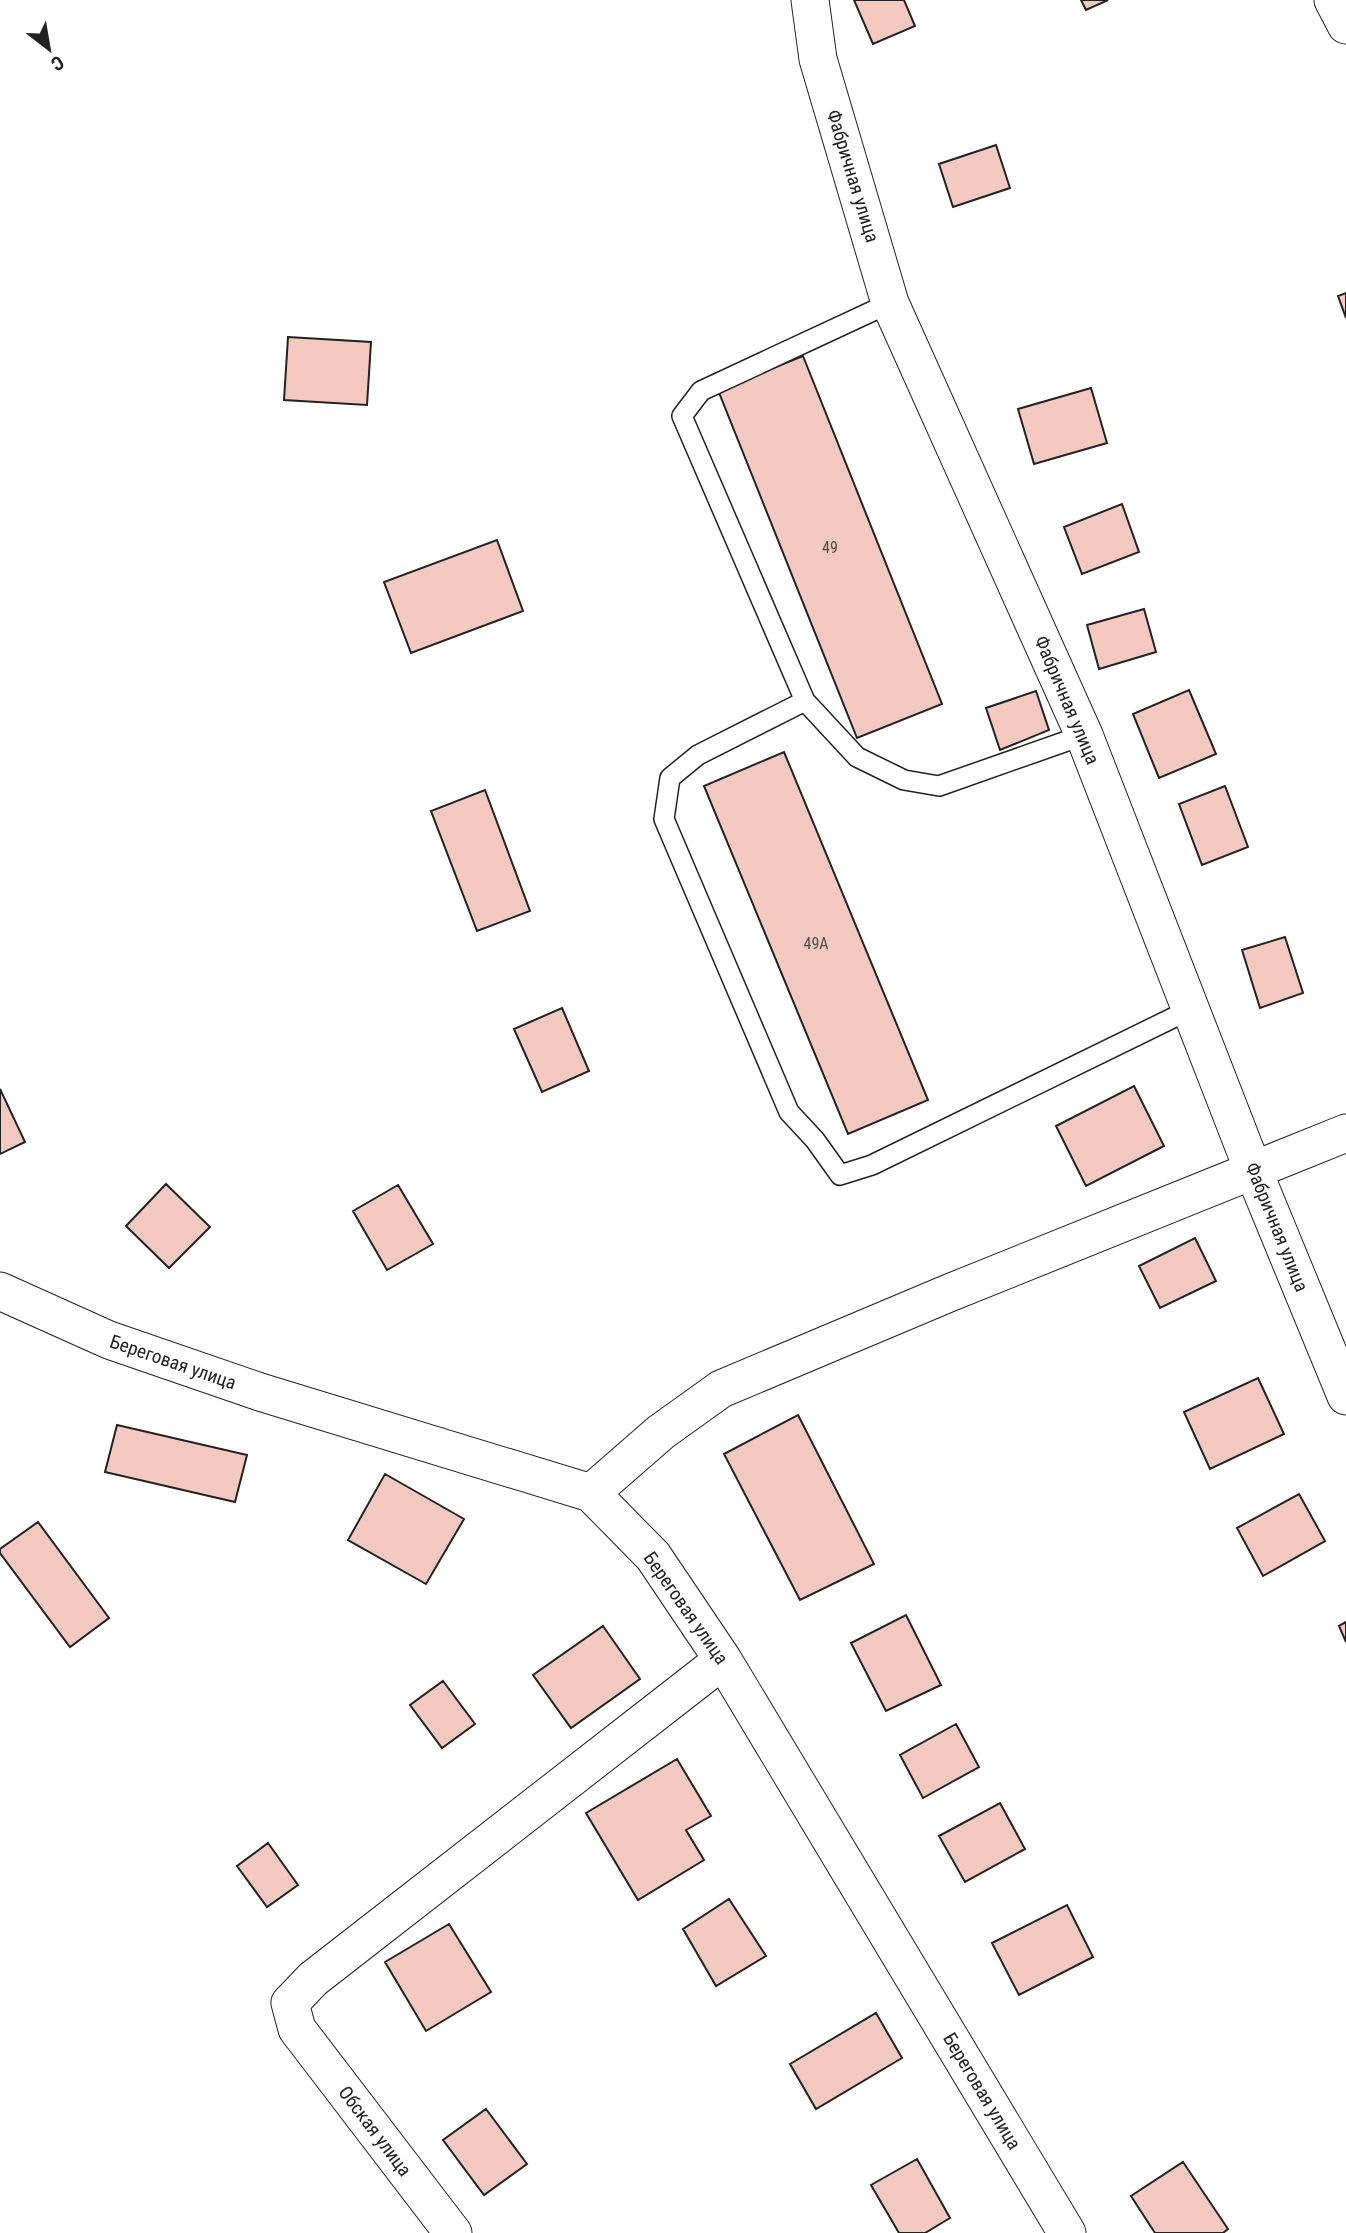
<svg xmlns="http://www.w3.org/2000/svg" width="1346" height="2233" font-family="'Roboto Condensed',sans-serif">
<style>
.building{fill:#f3c9c0;stroke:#222;stroke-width:2}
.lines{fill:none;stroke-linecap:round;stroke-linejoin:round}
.lane-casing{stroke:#222;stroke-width:22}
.street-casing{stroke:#222;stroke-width:39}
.lane{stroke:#fff;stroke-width:19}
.street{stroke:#fff;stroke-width:37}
.labels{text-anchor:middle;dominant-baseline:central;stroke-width:5;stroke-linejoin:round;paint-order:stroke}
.number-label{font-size:16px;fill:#564c4a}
.street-label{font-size:19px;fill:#222;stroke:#fff}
</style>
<rect width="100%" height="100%" fill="#fff"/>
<path class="building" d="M854 0H904L915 26 873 44Z
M1081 0H1108L1086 10Z
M996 145 1010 188 953 207 939 164Z
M1346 293V318L1338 296Z
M288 337 371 342 367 405 284 400Z
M803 356 942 704 857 738 718 390Z
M1091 388 1107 443 1034 464 1018 409Z
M1122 504 1139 552 1082 574 1064 527Z
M497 540 523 611 411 653 384 582Z
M1144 609 1156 652 1099 669 1087 625Z
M1189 690 1216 754 1159 778 1133 714Z
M1036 691 1049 730 1000 750 986 708Z
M784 752 928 1100 848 1134 704 786Z
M1225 786 1248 847 1202 865 1179 804Z
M485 790 530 911 477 931 431 811Z
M1285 937 1303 993 1260 1008 1242 950Z
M562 1008 589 1071 542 1092 514 1029Z
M1134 1086 1164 1146 1086 1186 1056 1126Z
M0 1089 25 1142 0 1154Z
M166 1184 210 1227 169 1268 126 1226Z
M398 1185 433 1244 387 1270 353 1211Z
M1195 1238 1216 1281 1160 1308 1139 1266Z
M1258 1378 1284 1434 1210 1469 1184 1412Z
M798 1415 874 1564 800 1600 724 1454Z
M117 1425 247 1455 235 1502 105 1472Z
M385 1474 464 1519 426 1584 348 1540Z
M1299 1494 1325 1541 1263 1576 1237 1528Z
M38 1522 109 1618 70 1647 0 1553V1549Z
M906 1615 941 1685 886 1711 851 1643Z
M1346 1622V1642L1339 1626Z
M603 1626 640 1679 571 1728 533 1675Z
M443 1681 475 1724 442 1748 410 1705Z
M956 1724 979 1767 923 1798 900 1755Z
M677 1759 711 1816 686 1830 704 1860 638 1900 586 1813Z
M1000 1803 1025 1849 965 1882 939 1836Z
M268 1843 298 1885 267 1907 237 1866Z
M729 1899 766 1956 716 1986 683 1929Z
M1067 1905 1093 1957 1019 1995 992 1943Z
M449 1924 491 1992 426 2031 385 1962Z
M876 2013 902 2058 816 2109 790 2064Z
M486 2109 527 2164 484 2195 443 2140Z
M917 2159 950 2218 925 2233H899L871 2185Z
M1183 2162 1228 2229 1223 2233H1155L1131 2196Z"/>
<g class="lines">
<g class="lane-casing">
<path id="lane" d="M890 303 701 391 682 416 805 701 698 755 670 778 664 819 789 1112 815 1140 840 1175 872 1165 1191 1009
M805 701 857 757 904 780 939 786 1084 735"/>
</g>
<g class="street-casing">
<path id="street" d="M810 0 818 59 890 303 1084 735 1253 1170 1346 1396
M1333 0 1346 25
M0 1291 109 1340 260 1392 591 1493 653 1556 723 1660 1067 2233
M591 1493 661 1432 721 1389 949 1293 1346 1133
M453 2233 297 2029 290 2003 313 1979 723 1660"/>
</g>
<use href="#lane" class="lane"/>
<use href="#street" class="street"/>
</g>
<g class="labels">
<g class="number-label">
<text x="830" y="547">49</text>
<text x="816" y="943">49А</text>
</g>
<g class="street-label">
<text transform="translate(853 176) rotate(73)">Фабричная улица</text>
<text transform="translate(1067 700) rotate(67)">Фабричная улица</text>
<text transform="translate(1277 1227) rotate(68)">Фабричная улица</text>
<text transform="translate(173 1362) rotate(19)">Береговая улица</text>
<text transform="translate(686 1608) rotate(55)">Береговая улица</text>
<text transform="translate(982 2091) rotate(59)">Береговая улица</text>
<text transform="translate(375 2131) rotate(53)">Обская улица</text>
</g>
</g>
<g transform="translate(49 49) rotate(149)" stroke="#ffffff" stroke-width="5" paint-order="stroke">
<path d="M0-5L12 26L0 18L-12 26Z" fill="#222222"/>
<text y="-10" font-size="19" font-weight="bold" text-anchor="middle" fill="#222222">С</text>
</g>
</svg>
